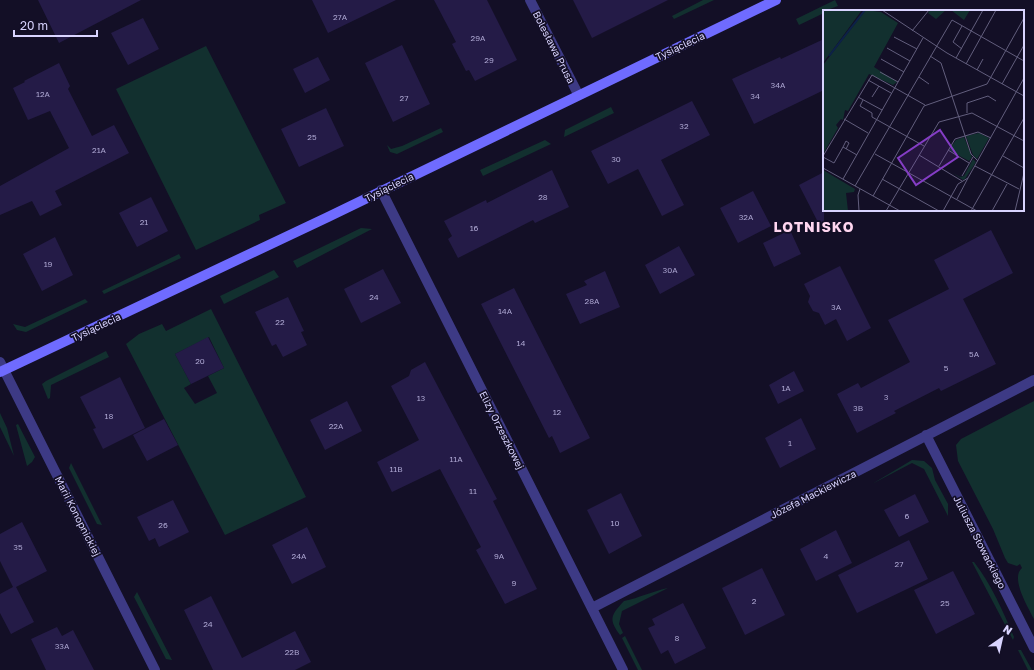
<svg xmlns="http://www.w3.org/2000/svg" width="1034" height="670" font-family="'Golos Text',sans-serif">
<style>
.green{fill:#12302f;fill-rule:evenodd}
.building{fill:#241b47}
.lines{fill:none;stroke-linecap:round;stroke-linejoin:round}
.street{stroke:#3d3a85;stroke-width:10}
.secondary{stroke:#6f6bff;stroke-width:10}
.labels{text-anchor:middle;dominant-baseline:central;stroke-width:3.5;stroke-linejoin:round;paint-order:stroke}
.number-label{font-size:8px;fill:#aca6d1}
.street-label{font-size:10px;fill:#d9d4ff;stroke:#130f26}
.district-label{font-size:14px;font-weight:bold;letter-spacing:1px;fill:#ffd6f0;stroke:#130f26}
.inset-river{fill:none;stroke:#0c2248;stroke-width:2}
.inset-road{fill:none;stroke:#625e7d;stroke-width:1}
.view{fill:#843dc5;fill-opacity:0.15;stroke:#843dc5;stroke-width:2}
.inset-edge{fill:none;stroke:#d9d4ff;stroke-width:2}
</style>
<rect width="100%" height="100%" fill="#130f26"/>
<path class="green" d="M703 0H714L674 19 672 16Z
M835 0 838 6 824 11V13L799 25 796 19Z
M206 46 286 203 259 215 260 220 196 250 116 89Z
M611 107 614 113 564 137 565 130Z
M441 128 443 132 397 154 390 152 387 145 391 149 402 146Z
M545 140 551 144 483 176 480 170Z
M361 228 372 229 297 268 293 261Z
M179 254 181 258 104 294 102 291Z
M274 270 279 277 224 304 220 296Z
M85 299 88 302 26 332 17 330 13 324 25 327Z
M211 309 306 497 225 535 126 344 139 334 162 324 166 331ZM209 337 224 368 208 376 217 393 195 404 184 388 191 384 175 354Z
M106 351 109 357 51 385 50 398 48 399 42 384 46 381Z
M1034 401V619C1028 607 1010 578 1022 568L1020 564 1017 566 1008 563 1005 558 993 529 958 461 956 445 961 439Z
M0 413 7 428 14 456 0 427Z
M18 424 35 457 32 462 27 466 16 425Z
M912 460 924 461 932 468 935 480 948 504V516L924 469 912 463 872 484Z
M71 463 102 525 97 524 69 468Z
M972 562H974C991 584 1003 611 1014 637L1013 640Z
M668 588 622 611 619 624 623 633 620 635C608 619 611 615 624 601 639 598 653 591 668 588Z
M137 592 172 660 166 659 134 597Z
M625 636 642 670H638L622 638Z
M1018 650H1021L1032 670H1028Z"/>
<path class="building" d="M38 0H141L59 43Z
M312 0H396L328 33Z
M434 0H487L517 60 475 81 469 70 466 71 452 44 456 42Z
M573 0H668L592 38Z
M143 18 159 49 128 65 111 33Z
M824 39V90L754 124 732 79 780 57 781 59Z
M402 45 430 104 393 122 365 63Z
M318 57 330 80 305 93 293 69Z
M59 63 70 86 68 89 92 136 114 125 129 153 55 191 62 205 40 216 32 201 0 215V186L69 148 50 111 28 120 13 88 25 82 24 81Z
M692 101 710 135 661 160 684 205 662 216 638 169 608 184 591 151Z
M326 108 344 146 299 167 281 129Z
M552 170 569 207 535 223 533 220 458 258 448 239 452 236 444 221 486 200 487 203Z
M824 172V234L799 185Z
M753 191 771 226 738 243 720 208Z
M151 197 168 231 137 247 119 213Z
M790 230 801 254 774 267 763 243Z
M991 230 1013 273 963 299 996 364 941 391 939 388 894 411 896 413 857 433 837 394 858 383 861 388 910 362 888 320 949 289 934 260Z
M55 237 73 275 42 291 23 254Z
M679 246 695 275 660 294 645 265Z
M840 266 871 328 847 341 836 319 825 325 819 313 813 311 808 302 810 296 804 284Z
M383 269 401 303 361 323 344 289Z
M605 271 620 307 580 324 566 294 587 285 584 281Z
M514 288 590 438 560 453 552 436 549 438 481 304Z
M288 297 304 331 301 332 307 345 283 357 276 344 272 346 255 312Z
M208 337 224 368 191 384 175 354Z
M425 362 497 499 493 501 537 589 505 604 476 550 481 547 440 469 392 492 377 462 419 440 391 386 409 376 411 370Z
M794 371 804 391 778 404 769 385Z
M120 377 145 428 103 449 93 429 96 428 80 397Z
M347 401 362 431 325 450 310 420Z
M801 418 816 449 780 468 765 438Z
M164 419 178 445 147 461 133 435Z
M621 493 642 536 609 554 587 510Z
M915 494 929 522 899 537 884 510Z
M173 500 189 532 159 547 155 538 149 541 137 517Z
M22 522 47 571 16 587 34 622 11 634 0 613V594L13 587 0 561V534Z
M307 527 326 567 292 584 272 545Z
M836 530 852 563 816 581 800 549Z
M909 540 928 579 857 613 838 575Z
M762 568 785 615 745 635 722 588Z
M953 571 975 614 936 634 914 590Z
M211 596 242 658 295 631 311 662 295 670H213L184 610Z
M683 603 706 648 675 664 668 650 661 654 648 628 655 625 652 619Z
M57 627 62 636 73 630 94 670H46L31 639Z"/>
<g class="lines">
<path class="street" d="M530 0 578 94
M381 190 623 670
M0 362 155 670
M926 435 1034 648
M592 608 1034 380"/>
<path class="secondary" d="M0 372 328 217 776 0"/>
</g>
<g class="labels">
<g class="number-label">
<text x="340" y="17">27A</text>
<text x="478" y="38">29A</text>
<text x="489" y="60">29</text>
<text x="778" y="85">34A</text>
<text x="43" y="94">12A</text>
<text x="755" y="96">34</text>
<text x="404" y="98">27</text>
<text x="684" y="126">32</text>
<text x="312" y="137">25</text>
<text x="99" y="150">21A</text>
<text x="616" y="159">30</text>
<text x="543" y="197">28</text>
<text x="746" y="217">32A</text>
<text x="144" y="222">21</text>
<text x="474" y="228">16</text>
<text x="48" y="264">19</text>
<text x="670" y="270">30A</text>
<text x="374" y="297">24</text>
<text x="592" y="301">28A</text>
<text x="836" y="307">3A</text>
<text x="505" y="311">14A</text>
<text x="280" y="322">22</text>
<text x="521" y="343">14</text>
<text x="974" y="354">5A</text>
<text x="200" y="361">20</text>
<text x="946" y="368">5</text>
<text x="786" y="388">1A</text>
<text x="886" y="397">3</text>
<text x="421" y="398">13</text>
<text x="858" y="408">3B</text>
<text x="557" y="412">12</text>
<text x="109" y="416">18</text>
<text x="336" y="426">22A</text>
<text x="790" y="443">1</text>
<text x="456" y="459">11A</text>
<text x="396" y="469">11B</text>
<text x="473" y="491">11</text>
<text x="907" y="516">6</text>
<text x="615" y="523">10</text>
<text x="163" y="525">26</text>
<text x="18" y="547">35</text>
<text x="299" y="556">24A</text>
<text x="499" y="556">9A</text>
<text x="826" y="556">4</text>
<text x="899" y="564">27</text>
<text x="514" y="583">9</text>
<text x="754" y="601">2</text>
<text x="945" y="603">25</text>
<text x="208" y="624">24</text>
<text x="677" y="638">8</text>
<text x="62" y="646">33A</text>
<text x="292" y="652">22B</text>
</g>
<g class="street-label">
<text transform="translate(680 46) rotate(-25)">Tysiąclecia</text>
<text transform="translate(554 47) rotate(63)">Bolesława Prusa</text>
<text transform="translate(389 187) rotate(-26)">Tysiąclecia</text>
<text transform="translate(96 327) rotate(-25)">Tysiąclecia</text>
<text transform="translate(502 430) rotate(63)">Elizy Orzeszkowej</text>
<text transform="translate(813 494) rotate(-27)">Józefa Mackiewicza</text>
<text transform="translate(78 516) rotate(63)">Marii Konopnickiej</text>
<text transform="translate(980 542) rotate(63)">Juliusza Słowackiego</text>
</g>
<g class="district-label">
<text x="814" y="226">LOTNISKO</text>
</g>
</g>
<g transform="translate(823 10)">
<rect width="201" height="201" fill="#130f26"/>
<path d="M2 0H39L0 53V3ZM43 0 58 2 75 13 51 57 74 72 70 75 46 64 25 101 22 100 20 110 18 109 13 115 15 118 0 144V55ZM107 0H123L113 9 105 3ZM128 0H147L141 10ZM156 123 166 128 154 149 150 145 143 126ZM141 127 149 147 146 151 126 140 133 130ZM150 149 153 152 142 169 140 170 130 163 137 167 141 166ZM0 160 32 179 31 182 23 183 25 201H0Z" fill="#12302f"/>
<path class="inset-river" d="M6 46 42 0"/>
<path class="inset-road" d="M59 0 124 43 201 86M139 16 130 32 139 39M89 21 106 0M71 27 94 39M64 38 87 51M107 46 118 53 148 144 155 151M133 48 160 0M58 49 81 62M143 54 173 0M154 60 160 49M57 62 75 72M96 67 106 74M45 70 68 83M179 74 201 35M35 87 59 100M49 87 56 76M40 90 37 96 49 103V107L101 136M144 103V93L165 86 173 91M21 109 45 123M20 137 23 131 26 133 23 139M125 140 146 153M52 144 154 201M96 145 139 171M0 146 49 65 102 95M180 146 201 158M0 147 11 153 20 137 34 145M116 156 132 129 155 122 168 128M152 156 196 179M0 158 77 201M139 166 150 147M20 169 100 28M59 169 116 201M32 176 129 10 201 51M50 186 101 96 164 74 201 8M134 189 145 168M36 201 35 185 37 179M63 201 116 112 149 103 201 131M120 201 135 174 145 168 201 68M148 201 201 108M169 201 184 174M192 201 201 163"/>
<path class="view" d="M117 120 135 147 93 175 75 148Z"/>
<rect width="201" height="201" class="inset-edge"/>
</g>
<g transform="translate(1002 638) rotate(34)" stroke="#130f26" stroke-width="3" paint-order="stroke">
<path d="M0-3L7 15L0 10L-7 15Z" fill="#d9d4ff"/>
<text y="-6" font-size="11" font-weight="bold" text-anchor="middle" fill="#d9d4ff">N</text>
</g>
<path d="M14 30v6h83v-6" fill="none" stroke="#d9d4ff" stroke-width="2"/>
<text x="20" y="30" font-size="12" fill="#d9d4ff" stroke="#130f26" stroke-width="3" paint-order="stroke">20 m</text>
</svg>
